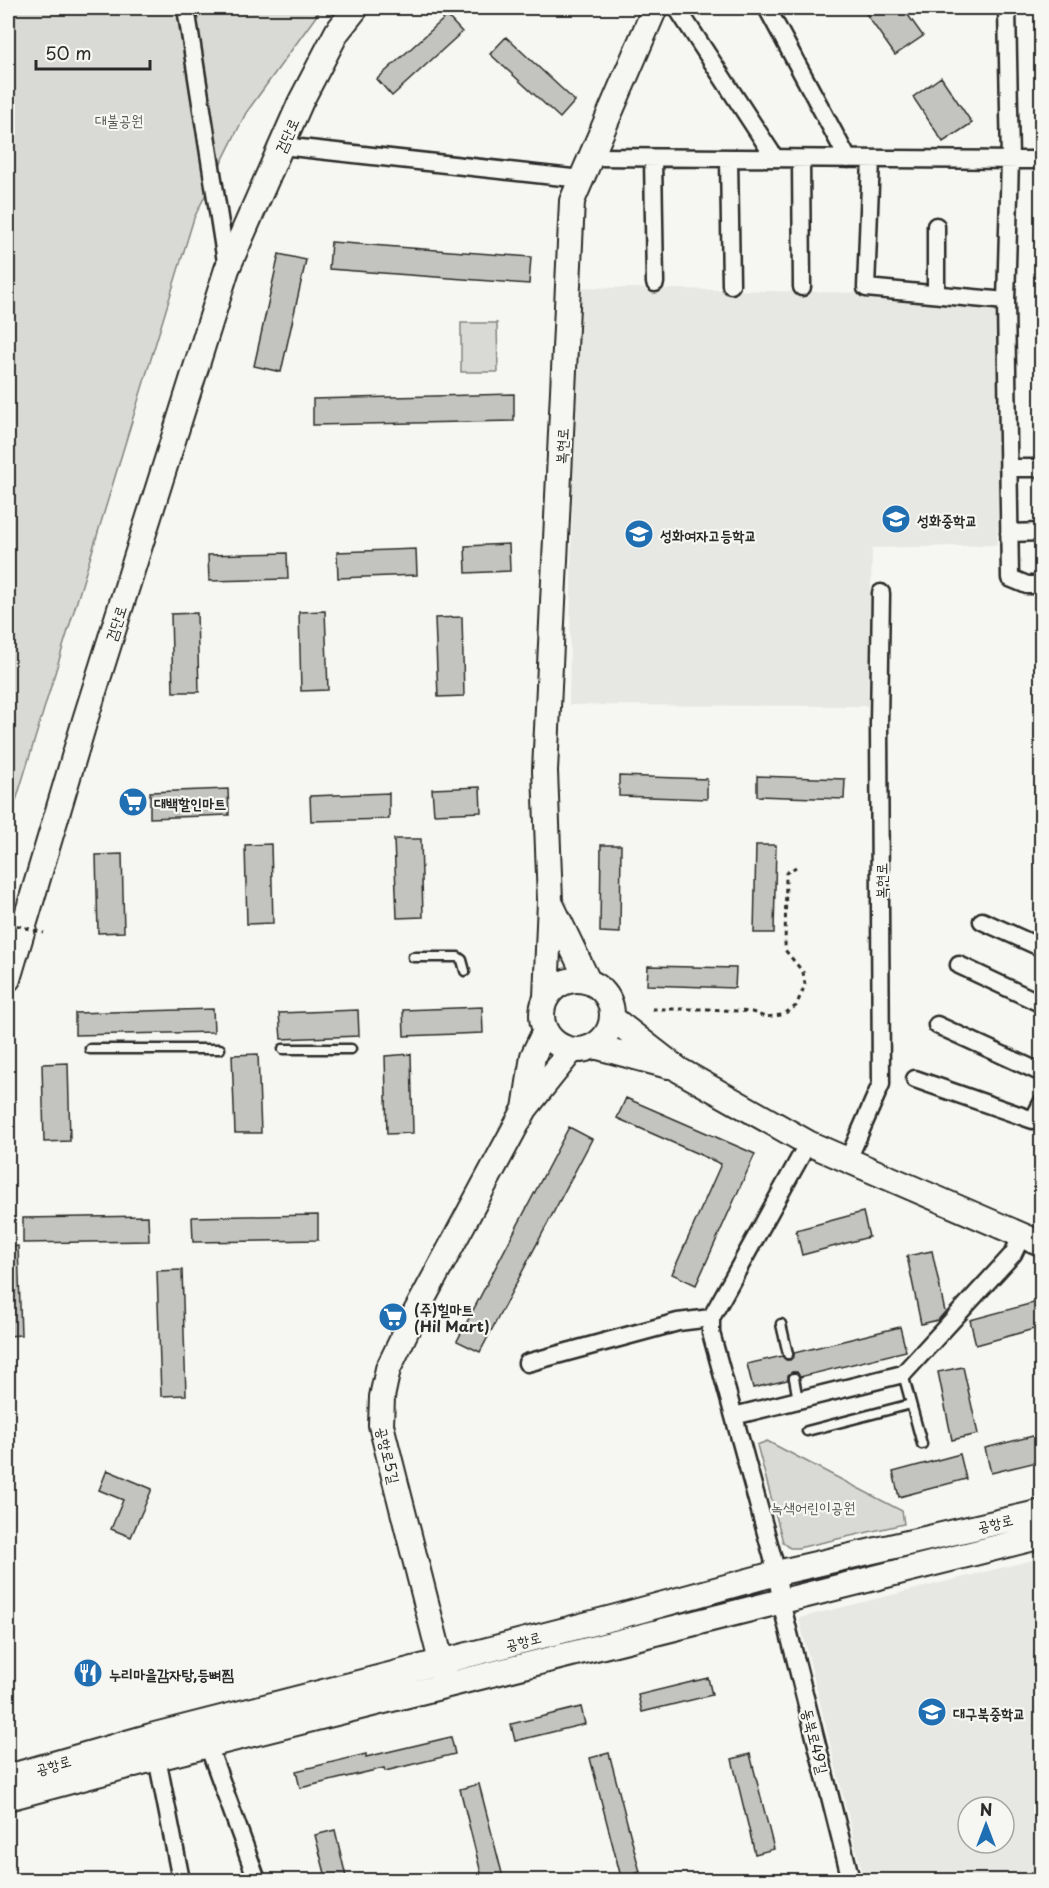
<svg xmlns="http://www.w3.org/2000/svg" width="1049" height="1888" font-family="'Playpen Sans','Poor Story',sans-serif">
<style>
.built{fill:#e7e7e3;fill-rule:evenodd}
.green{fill:#d9d9d5;stroke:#828280;stroke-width:1.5}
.building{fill:#c3c3c0;stroke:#2b2b2b;stroke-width:1.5}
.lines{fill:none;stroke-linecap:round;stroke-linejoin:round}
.lane-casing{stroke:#2b2b2b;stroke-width:13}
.street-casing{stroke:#2b2b2b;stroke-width:21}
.secondary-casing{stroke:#2b2b2b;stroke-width:28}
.path{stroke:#2b2b2b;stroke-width:3;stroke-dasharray:4.5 4.5;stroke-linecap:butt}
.lane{stroke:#f6f6f2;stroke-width:8}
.street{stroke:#f6f6f2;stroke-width:16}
.secondary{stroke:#f6f6f2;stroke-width:24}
.path-bridge{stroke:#2b2b2b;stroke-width:3;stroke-dasharray:4.5 4.5;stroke-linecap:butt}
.labels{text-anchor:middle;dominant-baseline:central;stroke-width:4.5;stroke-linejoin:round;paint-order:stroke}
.park-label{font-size:15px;fill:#565656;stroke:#f6f6f2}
.street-label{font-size:15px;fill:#2b2b2b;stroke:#f6f6f2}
.poi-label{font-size:15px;font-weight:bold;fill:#2b2b2b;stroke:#f6f6f2;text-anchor:start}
</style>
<rect width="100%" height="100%" fill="#f6f6f2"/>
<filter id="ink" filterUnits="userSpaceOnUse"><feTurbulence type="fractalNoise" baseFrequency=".0167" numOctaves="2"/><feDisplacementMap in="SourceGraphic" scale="12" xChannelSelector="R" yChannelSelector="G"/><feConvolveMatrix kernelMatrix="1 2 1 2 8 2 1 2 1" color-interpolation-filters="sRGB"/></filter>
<g filter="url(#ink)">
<path class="built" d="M576 287 862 293 1002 311 997 545 872 548 868 706 569 705Z
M1041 1558V1880H864L799 1618ZM968 1807H1004V1843H968Z"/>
<path class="green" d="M8 8H322L246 113 194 218 8 827Z
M461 323H497L498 372H461Z
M767 1441 902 1511 904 1524 798 1548H790L783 1542 757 1445Z"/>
<path class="building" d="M862 8H903L923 36 895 55Z
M447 16 462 32 392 96 377 79Z
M506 37 575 101 560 118 490 54Z
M941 77 972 123 943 142 913 97Z
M331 242 531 257 529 284 329 269Z
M279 254 306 260 281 372 254 366Z
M514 394V421L313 425V399Z
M509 544 510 571 466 573 465 546Z
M416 549 417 575 338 578 337 552Z
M287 553 288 579 209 581 208 555Z
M325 611 328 690 301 691 299 612Z
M197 613 199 692H173L171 614Z
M462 617 464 696 438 697 435 618Z
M619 776 707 779V799L619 796Z
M757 776 845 779 844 799 757 796Z
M480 787 481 812 434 814 432 789Z
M228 789 229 815 150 818V792Z
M389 793V819L311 821 310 796Z
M394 839H421L423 917 397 918Z
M271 844 273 923 247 924 245 845Z
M601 845H621L620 933 600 932Z
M756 845H776L774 933H754Z
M122 854 124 932 98 933 96 855Z
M648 966 736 968 735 988 647 985Z
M482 1007 483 1033 404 1036 403 1010Z
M213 1009 214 1032 75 1035V1013Z
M358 1010 359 1036 281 1039 279 1013Z
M258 1054 261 1133H235L232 1055Z
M411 1054 413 1133 387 1134 385 1056Z
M68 1063 70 1141 44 1142 42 1064Z
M626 1098 755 1154 696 1285 672 1274 721 1164 617 1118Z
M569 1127 592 1139 480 1352 457 1341Z
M863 1212 869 1237 802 1255 796 1230Z
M318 1215V1240L193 1242 192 1217Z
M148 1216 149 1241 23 1243V1218Z
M18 1246 21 1335 8 1336V1247Z
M932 1251 945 1312 938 1320 921 1324 907 1256Z
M182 1270 186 1395 161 1396 157 1271Z
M1037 1302 1041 1327 976 1345 970 1320Z
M900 1327 906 1351 800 1377 797 1372H792L788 1375V1380L753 1388 747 1364 782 1356 786 1360H790L794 1356V1353Z
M963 1367 978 1434 952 1440 938 1372Z
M1041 1434V1461L991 1473 985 1448Z
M960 1454 966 1479 899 1497 893 1472Z
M107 1470 152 1489 131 1537 111 1529 123 1500 99 1490Z
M708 1678 712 1695 642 1712 638 1695Z
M581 1707 585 1724 515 1741 511 1724Z
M451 1737 455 1754 385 1771 384 1768 300 1788 296 1771 366 1754V1757Z
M609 1753 640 1872 621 1877 590 1758Z
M750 1754 774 1849 755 1854 732 1759Z
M479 1784 504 1881H483L460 1789Z
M335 1830 347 1881H327L315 1835Z"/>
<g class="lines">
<g class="lane-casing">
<path id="lane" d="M413 957H458L462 960 465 971
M90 1049H220
M283 1049H351
M781 1324 788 1354
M903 1374 922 1444
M794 1378 798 1400
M807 1431 911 1404"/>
</g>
<g class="street-casing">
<path id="street" d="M186 8 227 268
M677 8 775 158
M767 8 848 159
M1007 8 1010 160 1006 301 1010 578 1027 585H1042
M282 146 581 179
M590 157 1042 160
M653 158 655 283
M729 158 731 285
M801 159 802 287
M871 159 866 288 1006 301
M936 226V294
M1008 468H1042
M1009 533 1042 532
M982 921 1042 948
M959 965 1042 1004
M937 1025 1042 1073
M915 1079 1033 1120 1042 1103
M808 1143 711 1318V1333L777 1573 781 1602 851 1880
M847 1162 881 1084 879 724 881 593
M527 1363 678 1322 711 1318
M734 1416 903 1374 1013 1254 1022 1235
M208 1745 257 1880
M157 1758 181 1880"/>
</g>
<g class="secondary-casing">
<path id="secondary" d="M552 906 588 981
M8 979 85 720 227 269 301 101 337 32 356 8
M542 1015a35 35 0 1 1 70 0a35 35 0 1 1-70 0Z
M546 997 550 901 545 771 572 201 655 8
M612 1018 679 1070 808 1143 1042 1244
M594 1046 668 1066
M525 1109 533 1056 545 1031
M445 1677 381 1425 382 1397 388 1369 412 1319 525 1109 572 1050
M8 1777 151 1736 616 1617 777 1573 1042 1512
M8 1798 157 1758 1042 1536"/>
</g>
<path class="path" d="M652 1009H708L752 1012 765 1017 782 1015 796 1006 805 985 803 972 785 950 786 873 796 867"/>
<use href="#lane" class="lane"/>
<use href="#street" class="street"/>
<use href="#secondary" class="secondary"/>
<path class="path-bridge" d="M8 923 44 933"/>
</g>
</g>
<defs>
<g id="school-disc" transform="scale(1.5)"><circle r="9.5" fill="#1f6fb2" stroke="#f6f6f2"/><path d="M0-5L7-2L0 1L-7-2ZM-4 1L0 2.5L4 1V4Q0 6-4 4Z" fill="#fff"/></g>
<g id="supermarket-disc" transform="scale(1.5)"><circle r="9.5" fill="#1f6fb2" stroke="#f6f6f2"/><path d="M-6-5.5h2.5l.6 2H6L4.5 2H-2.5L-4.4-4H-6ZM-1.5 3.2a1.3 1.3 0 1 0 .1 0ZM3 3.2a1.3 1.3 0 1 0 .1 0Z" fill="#fff"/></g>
<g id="restaurant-disc" transform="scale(1.5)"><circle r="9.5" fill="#1f6fb2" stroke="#f6f6f2"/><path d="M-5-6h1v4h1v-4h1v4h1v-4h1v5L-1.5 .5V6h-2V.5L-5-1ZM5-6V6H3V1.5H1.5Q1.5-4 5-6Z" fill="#fff"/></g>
</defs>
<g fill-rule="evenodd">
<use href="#school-disc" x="896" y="519"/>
<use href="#school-disc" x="639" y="534"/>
<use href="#supermarket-disc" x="133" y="802"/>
<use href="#supermarket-disc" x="393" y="1317"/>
<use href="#restaurant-disc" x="88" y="1673"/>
<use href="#school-disc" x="932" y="1712"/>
</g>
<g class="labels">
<g class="park-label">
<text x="119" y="119">대불공원</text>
<text x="813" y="1506">녹색어린이공원</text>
</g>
<g class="street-label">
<text transform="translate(286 135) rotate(-66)">검단로</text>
<text transform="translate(561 446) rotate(-87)">복현로</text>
<text transform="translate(115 623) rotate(-72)">검단로</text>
<text transform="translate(880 881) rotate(-90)">복현로</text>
<text transform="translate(389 1455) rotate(77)">공항로5길</text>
<text transform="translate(995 1522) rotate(-13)">공항로</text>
<text transform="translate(523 1640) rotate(-14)">공항로</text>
<text transform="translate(816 1741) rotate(76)">동북로49길</text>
<text transform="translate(53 1764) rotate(-16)">공항로</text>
</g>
<g class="poi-label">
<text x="917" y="519">성화중학교</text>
<text x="660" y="534">성화여자고등학교</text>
<text x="154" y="802">대백할인마트</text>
<text x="414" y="1308">(주)힐마트<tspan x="414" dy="17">(Hil Mart)</tspan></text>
<text x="109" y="1673">누리마을감자탕,등뼈찜</text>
<text x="953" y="1712">대구북중학교</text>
</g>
</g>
<rect width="1049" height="1888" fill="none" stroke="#f6f6f2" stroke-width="30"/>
<rect x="15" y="15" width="1019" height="1858" fill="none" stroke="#2b2b2b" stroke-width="2" filter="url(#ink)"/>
<g transform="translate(986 1825)"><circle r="28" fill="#f6f6f2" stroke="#a5a5a2" stroke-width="1.5"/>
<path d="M0-4.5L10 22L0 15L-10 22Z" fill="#1f6fb2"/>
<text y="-9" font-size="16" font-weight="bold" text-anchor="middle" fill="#2b2b2b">N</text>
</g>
<path d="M36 60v9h114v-9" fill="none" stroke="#2b2b2b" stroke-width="3"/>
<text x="45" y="60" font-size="18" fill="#2b2b2b" stroke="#f6f6f2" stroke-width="4.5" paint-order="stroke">50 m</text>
</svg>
